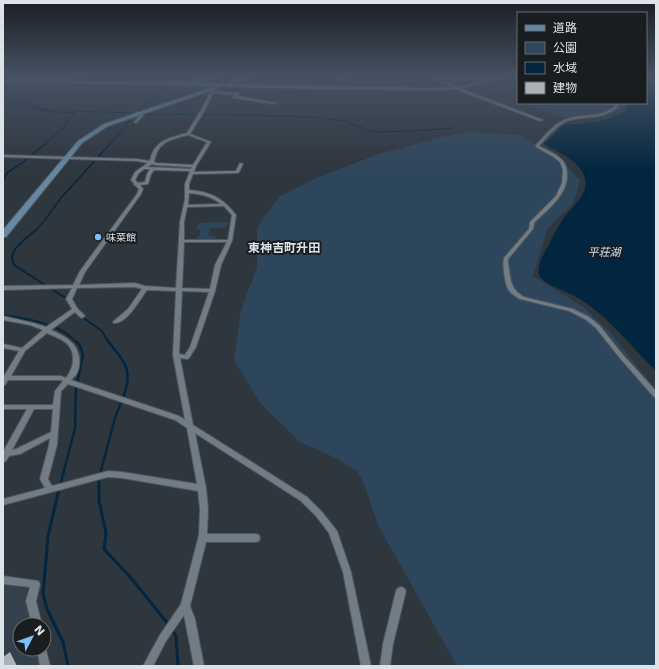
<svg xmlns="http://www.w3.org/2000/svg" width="659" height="669" font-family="'DejaVu Sans','Noto Sans JP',sans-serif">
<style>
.built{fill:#34414d}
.green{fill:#2e465b}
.water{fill:#032640}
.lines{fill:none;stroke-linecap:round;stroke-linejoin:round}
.stream-far4{stroke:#032640;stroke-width:1}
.stream-far3{stroke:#032640;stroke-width:1.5}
.stream-far2{stroke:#032640;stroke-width:2}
.stream-far1{stroke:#032640;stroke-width:2.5}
.stream{stroke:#032640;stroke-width:3}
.building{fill:#a8b3bc}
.street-casing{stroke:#4e555b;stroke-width:2}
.secondary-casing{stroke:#4e555b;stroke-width:2}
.street{fill:#727c84;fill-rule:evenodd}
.secondary{fill:#6589a4;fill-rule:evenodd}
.poi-dot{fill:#7bbef8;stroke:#191d20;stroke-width:1.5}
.labels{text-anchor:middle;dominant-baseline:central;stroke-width:4;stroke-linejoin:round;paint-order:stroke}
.poi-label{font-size:10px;fill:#dde2e7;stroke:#191d20;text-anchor:start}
.water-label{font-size:11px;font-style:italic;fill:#cee4f9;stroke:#191d20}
.quarter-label{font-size:12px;font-weight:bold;fill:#dde2e7;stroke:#191d20}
</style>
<rect width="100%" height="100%" fill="#2e363e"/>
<path class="built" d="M3 583 27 588V599L32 625H20V649H37L41 666H3Z"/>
<path class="green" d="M528 103H625L627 106C620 109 612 115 604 116 579 122 549 116 528 103Z
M470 132 522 135 538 146 560 159 580 180 574 202 548 228 533 276 582 306 610 332 656 390V666H457L378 525 365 487 358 472 338 459 300 442 261 404 234 360 241 310 257 267V228L279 197 318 177 379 154 442 137Z
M226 222 229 223 225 228H210L208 236H216L215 240H195L201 233V230L197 229 198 223Z"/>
<path class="water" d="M646 76H656V371C627 343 603 308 566 292 558 288 541 283 539 274 537 265 543 255 547 248 552 238 557 228 563 219 577 200 599 187 575 163 566 155 554 150 544 144L564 125 595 122 608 119 626 111 628 107 627 103H646Z"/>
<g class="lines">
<path class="stream-far4" d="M171 78 198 79
M3 92 19 102 47 110 131 113 134 116 109 145
M3 95C25 111 49 112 75 113L61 130 44 145
M3 97 12 104 22 108
M136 113 167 84 172 76
M141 114 242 115
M244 115 314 117 345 121 373 132 410 131
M413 131 454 128"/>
<path class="stream-far3" d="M3 181 7 173 22 163 45 144
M35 231 45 220 61 198 110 144"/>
<path class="stream-far2" d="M36 230C26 239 6 250 14 265L67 299
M74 311 102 331 109 343
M3 315C28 319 60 323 77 343"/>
<path class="stream-far1" d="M60 486 75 428 76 388 83 355 80 346 77 342
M99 486V478C104 458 110 438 115 418 120 403 132 384 126 367 123 358 114 350 109 342"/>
<path class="stream" d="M60 485 48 536 43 594 47 609 63 642 68 666
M99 485V501L106 533 104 549 131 578 169 625
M172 630 176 636 178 666"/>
</g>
<path class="building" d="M10 652 17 666H3V657Z"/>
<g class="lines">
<g class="street-casing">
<path id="street" d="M14 76H17L9 83H7V81Z
M70 76H73L63 83 61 82Z
M218 76 220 77 197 81 193 84 192 83 195 79Z
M335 76H338L340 78 345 76H350L340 80Z
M427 76H437L443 78H492L491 80 440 79 470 92 543 120 540 121 468 94 436 80 435 78Z
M213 87 216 88 214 91 238 93 240 94 237 96 277 103 275 104 233 98V96L235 95 213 93 205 110 190 134 211 142 196 166 194 172 236 171 240 163 243 164 239 172 237 173 193 174 189 184V190C211 192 223 198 236 215L232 241 221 265 215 291 196 347 189 358 187 359 180 358 193 425 307 497 322 512 337 531 351 572 371 666H361L343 572 329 533 316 516 301 501 195 433 206 488 208 509 207 534H256L259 535 260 538 259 541 256 542H206L190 606 195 619 204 666H194L184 615 166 641 153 666H143L160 635 181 604 199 535 200 509 198 491 122 478 108 477 3 505V499L45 488 40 479 49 445 50 438 20 454 9 456 6 461 3 462V452L27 409H3V405H53L55 391 63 381 60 380H8L5 385H3V378L19 351 3 348V344L22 348 43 330 30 325 3 320V316L33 323 46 327 72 309 66 299 72 288 3 290V286L73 285 80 271 137 194 139 189 135 185H134V183L131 180 135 172 148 163 137 161 3 157V155L137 159 150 161C154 140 169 138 187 133L201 110ZM188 135 207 142 193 165 156 163 154 162C158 141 170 140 188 135ZM152 164 155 165 192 167 191 169 147 167ZM144 169H150L147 174 145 182 138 183 135 180 138 174ZM154 170 190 171 185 184V199L180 222 176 288 145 286 135 283 79 285 85 272 141 194 143 189 140 185 148 184 151 174ZM189 193C201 194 211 196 221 204L188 205ZM224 206 232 215 228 240H184V222L187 207ZM184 242H227L215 265 210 289 182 288ZM135 287 142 289 128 309 114 321 113 322 114 323C127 324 140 299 147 290L176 291 173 355 185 420 179 416 71 380C73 378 76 375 77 373 82 362 79 348 70 341 65 336 57 333 51 330L75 312 80 317 82 318 85 316 77 308 72 299 77 288ZM182 291 209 292 190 347 185 355 179 354ZM47 333C53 336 60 338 65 342 77 351 74 368 66 378L61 376H11L25 351ZM68 384 175 420 187 428 197 484 122 472 108 471 52 486 48 479 57 445 61 391ZM34 409H53L51 432 16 449 12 450Z
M615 103H619L617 108C606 116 595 117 582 118 577 119 571 119 567 121 556 126 547 137 539 146 547 150 557 154 563 161 567 166 567 172 567 179 564 198 547 210 534 223L533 229 508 259V263C511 279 509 288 524 297L573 309 589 317 600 326 623 355 656 391V397H654L619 357 596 328 585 319 569 311 520 299C515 296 511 294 508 289 505 283 502 264 504 258L529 229 530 222 556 196 562 183 563 170 560 162 552 156 536 147V145C545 136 554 123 567 119 584 113 598 119 614 107Z
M136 112H138L144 115 136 123 134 122 140 115 136 114Z
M3 576 38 581 40 584 36 601 42 625H32L26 601 30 587 3 584Z
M401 587 404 588 406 591 393 644 390 666H380L383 644 396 591 398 588Z
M44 645 45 646 50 666H40L37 649H44Z"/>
</g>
<g class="secondary-casing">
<path id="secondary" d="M247 76H254L232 84 432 88 458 87 491 78 512 76 458 89 432 90 255 88 218 86 219 88 108 126 82 143 6 237H3V230L78 141 104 124 216 86 3 82V80L193 82 230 84 229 82Z"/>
</g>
<use href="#street" class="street"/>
<use href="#secondary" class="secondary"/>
</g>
<linearGradient id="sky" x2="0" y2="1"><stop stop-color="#191e22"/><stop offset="0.45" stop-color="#465263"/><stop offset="1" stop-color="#465263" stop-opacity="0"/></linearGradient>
<rect width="659" height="170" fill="url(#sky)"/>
<circle class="poi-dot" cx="98" cy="237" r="4"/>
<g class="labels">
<g class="poi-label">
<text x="106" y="237">味菜館</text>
</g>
<g class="water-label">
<text x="604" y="252">平荘湖</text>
</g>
<g class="quarter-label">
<text x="284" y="248">東神吉町升田</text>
</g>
</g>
<rect width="659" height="669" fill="none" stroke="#dde2e7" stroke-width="8"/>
<rect x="517" y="12" width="130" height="92" fill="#191d20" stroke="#676c70"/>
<rect x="525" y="25" width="20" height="6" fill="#6589a4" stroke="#676c70"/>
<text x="553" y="32" font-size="12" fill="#dde2e7">道路</text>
<rect x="525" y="42" width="20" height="12" fill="#2e465b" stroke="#676c70"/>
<text x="553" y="52" font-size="12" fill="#dde2e7">公園</text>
<rect x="525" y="62" width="20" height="12" fill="#032640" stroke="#676c70"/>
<text x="553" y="72" font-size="12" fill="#dde2e7">水域</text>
<rect x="525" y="82" width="20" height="12" fill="#a8b3bc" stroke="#676c70"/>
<text x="553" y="92" font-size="12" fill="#dde2e7">建物</text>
<g transform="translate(32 637) rotate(49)"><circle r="19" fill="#191d20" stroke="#676c70"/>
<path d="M0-3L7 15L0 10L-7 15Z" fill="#7bbef8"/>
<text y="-6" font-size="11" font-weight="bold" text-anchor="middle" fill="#dde2e7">N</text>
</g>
</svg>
